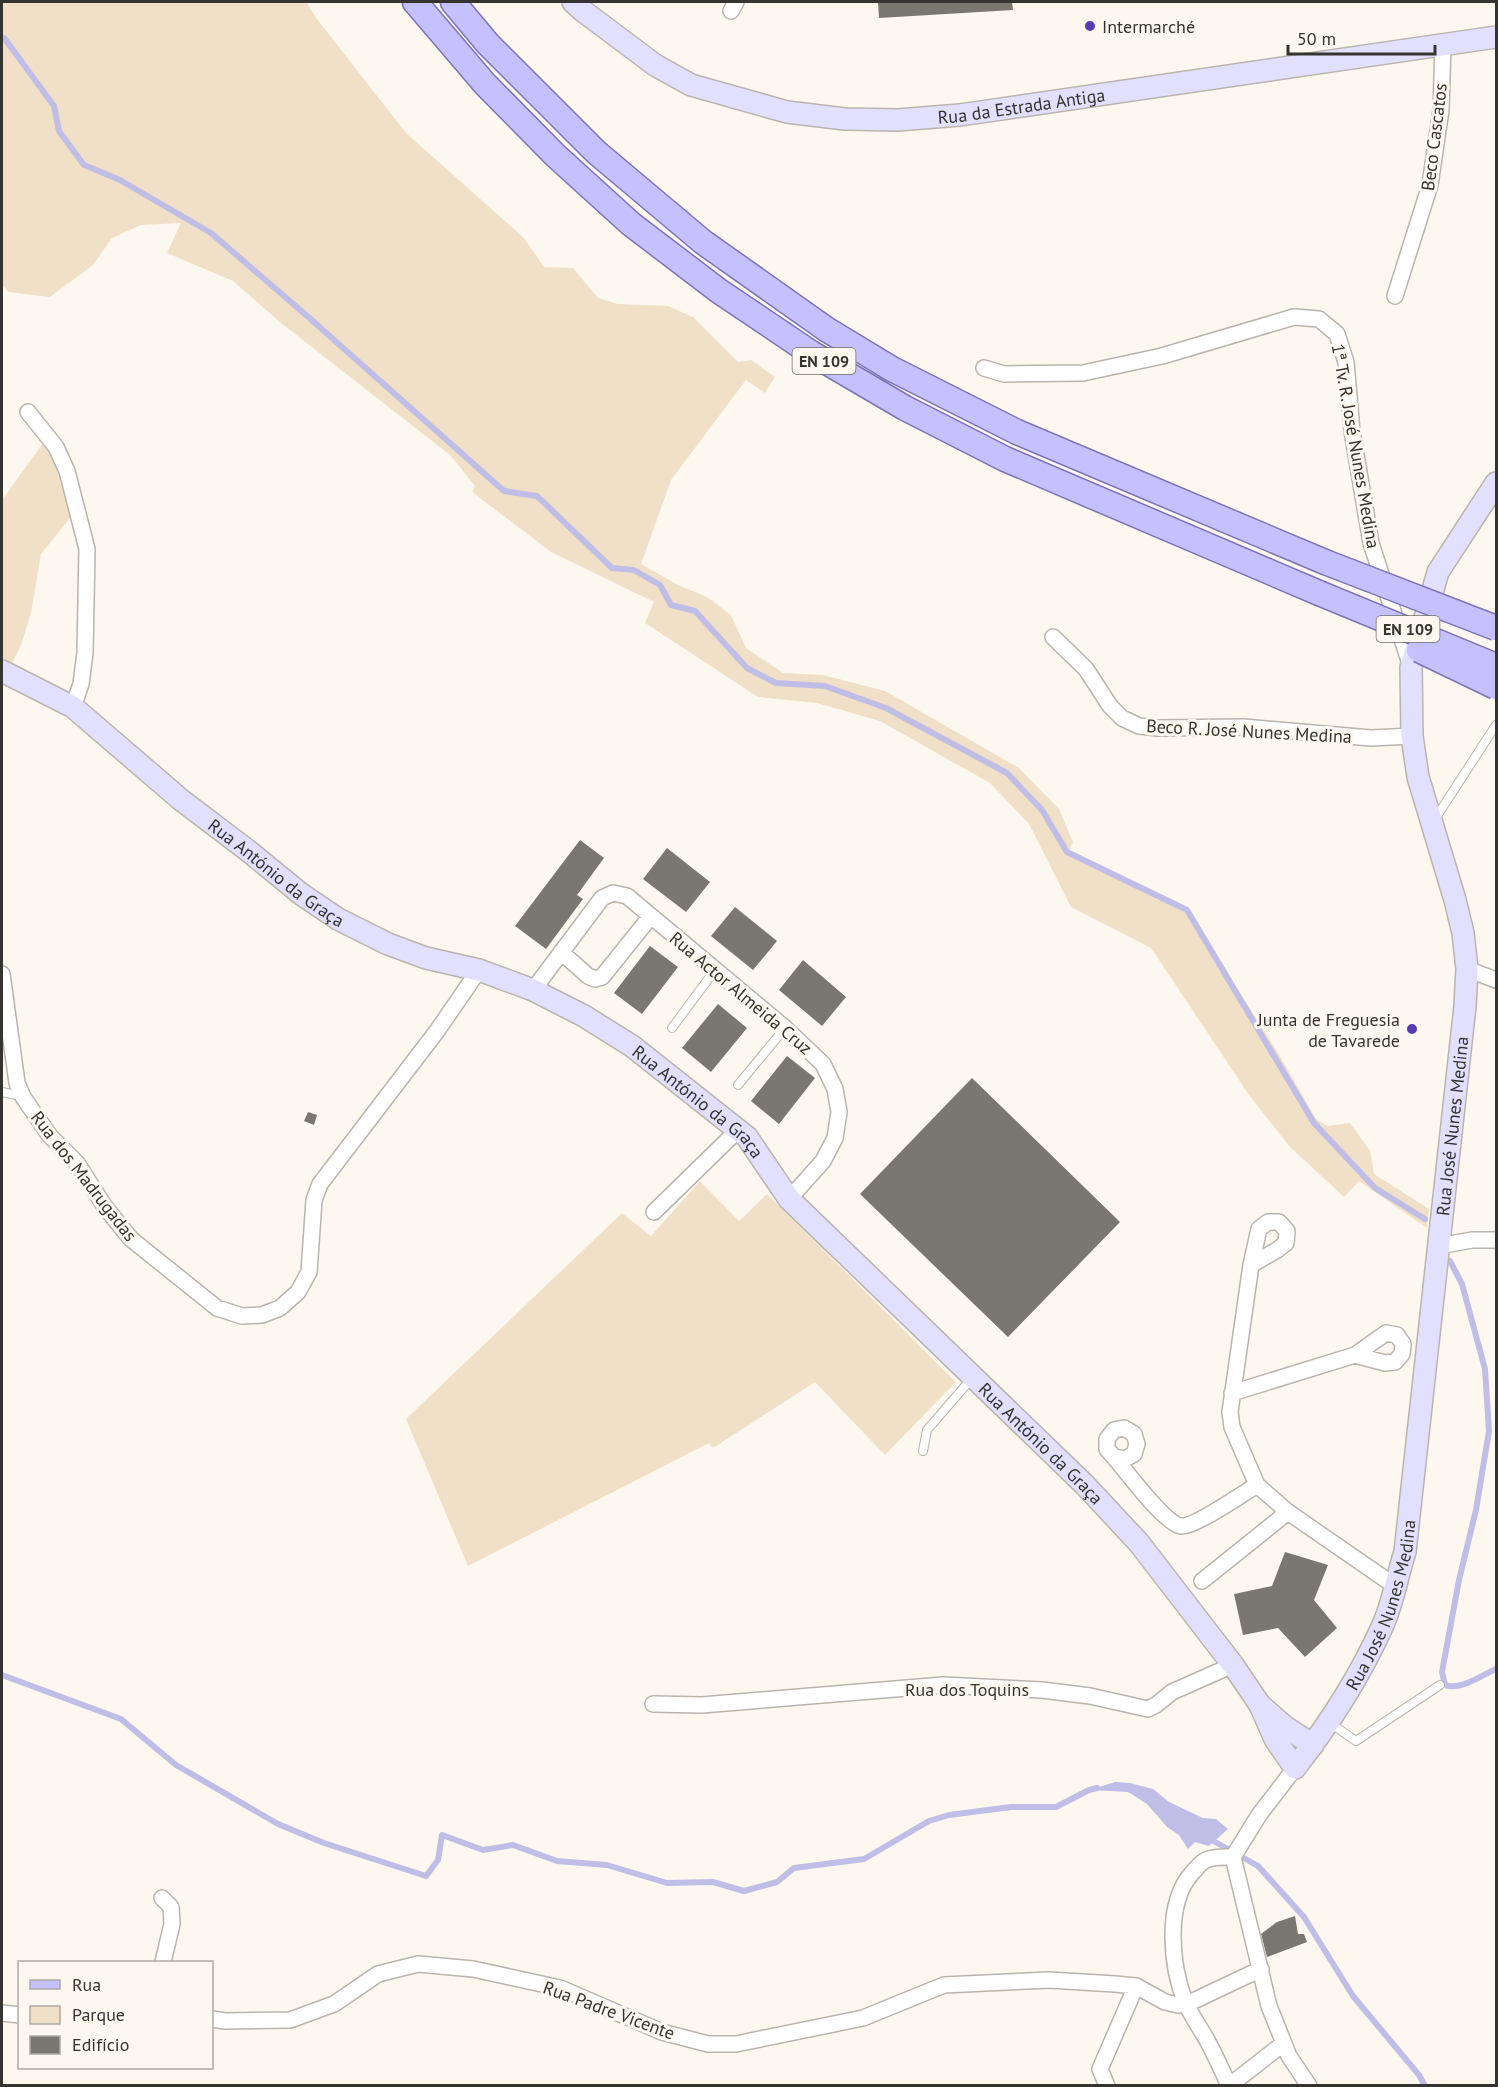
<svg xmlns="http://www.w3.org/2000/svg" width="1498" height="2087" font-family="'PT Sans',sans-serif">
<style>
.green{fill:#f0e0c7}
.water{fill:#c0bee6}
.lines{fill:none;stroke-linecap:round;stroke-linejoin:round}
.stream{stroke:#c0bee6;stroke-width:6}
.building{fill:#7a7670}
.lane-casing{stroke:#b9b5ae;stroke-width:10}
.street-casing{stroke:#b9b5ae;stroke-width:18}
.secondary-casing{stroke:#b9b5ae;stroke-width:24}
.primary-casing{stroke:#7c74b6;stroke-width:27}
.lane{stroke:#fff;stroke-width:8}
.street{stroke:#fff;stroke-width:15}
.secondary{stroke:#e3e0ff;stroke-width:21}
.primary{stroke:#c7c0fe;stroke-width:24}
.primary-bridge-casing{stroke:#7c74b6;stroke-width:27;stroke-linecap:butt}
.primary-bridge{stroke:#c7c0fe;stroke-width:24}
.poi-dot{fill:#553bb2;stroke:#fcf8f0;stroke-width:2}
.labels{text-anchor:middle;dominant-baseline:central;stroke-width:6;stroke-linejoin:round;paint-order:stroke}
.shield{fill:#fcf8f0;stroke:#716f6a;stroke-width:1.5}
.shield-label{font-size:16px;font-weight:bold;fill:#363431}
.poi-label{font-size:18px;fill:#363431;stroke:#fcf8f0;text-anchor:start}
.street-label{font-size:18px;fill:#363431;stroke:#fcf8f0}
</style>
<rect width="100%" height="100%" fill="#fcf8f0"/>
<path class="green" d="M2 2H306L317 19 406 133 524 238 544 267 573 268 598 298 618 304 668 306 693 317 738 362 751 360 775 377 765 393 746 380 671 480 641 564 678 585 707 597 731 615 746 648 783 673 823 675 885 691 1019 768 1059 809 1073 842 1068 853 1187 910 1277 1051 1316 1119 1327 1126 1350 1123 1370 1151 1374 1174 1429 1209 1427 1228 1359 1181 1344 1197 1290 1147 1249 1095 1151 948 1071 907 1029 824 990 783 880 721 817 703 758 697 645 623 654 602 551 552 472 492 475 486 450 455 281 323 233 281 167 253 181 223 141 225 112 238 93 265 50 297 8 292 2 284Z
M46 439 61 481 70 518 41 554 31 613 21 645 12 663 2 658V500Z
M700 1181 739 1221 767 1194 956 1382 885 1455 815 1382 713 1448 709 1443 468 1566 406 1419 622 1213 651 1236Z"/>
<path class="water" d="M1115 1782 1130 1783 1153 1789 1169 1802 1203 1818 1216 1819 1228 1829 1209 1846 1195 1842 1188 1849 1179 1835 1167 1827 1147 1804 1128 1792 1089 1790Z"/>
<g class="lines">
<path class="stream" d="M2 37 5 39 54 106 59 131 84 165 120 180 211 233 306 315 504 491 537 496 612 568 634 570 660 585 671 605 695 611 747 668 776 683 825 686 886 708 1007 773 1042 810 1067 852 1187 910 1314 1123 1375 1188 1425 1219
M1450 1261 1462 1284 1485 1369 1489 1431 1476 1510 1459 1580 1442 1672 1445 1685C1460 1691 1482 1675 1496 1669
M2 1675 121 1719 176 1765 278 1824 324 1843 426 1876 438 1860 442 1835 483 1850 513 1845 557 1861 607 1865 667 1883 713 1882 744 1891 777 1882 794 1868 864 1859 929 1821 949 1815 1011 1807H1056L1089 1790 1097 1788
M1208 1838 1258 1866 1304 1917 1353 1996 1419 2075 1425 2086"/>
</g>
<path class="building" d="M878 2H1012L1013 10 879 18Z
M580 840 604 858 577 895 583 899 546 949 515 926Z
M667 848 710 882 686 912 643 879Z
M735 907 777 941 753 970 711 936Z
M650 946 678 967 642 1014 614 993Z
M803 960 846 997 822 1026 779 990Z
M718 1004 747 1028 711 1072 682 1048Z
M787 1056 815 1078 779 1124 751 1101Z
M972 1078 1120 1222 1008 1337 860 1194Z
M308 1112 317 1115 314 1125 304 1121Z
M1285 1552 1328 1565 1314 1600 1337 1628 1305 1657 1278 1628 1243 1635 1234 1594 1272 1586Z
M1295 1916 1298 1934H1304L1307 1942 1267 1957 1261 1934 1277 1922Z"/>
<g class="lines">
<g class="lane-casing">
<path id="lane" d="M1435 819 1496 725
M672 1028 715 970
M738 1085 785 1028
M2 1092 21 1096
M923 1451 927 1430 972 1378
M1330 1723 1356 1741 1440 1685"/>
</g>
<g class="street-casing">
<path id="street" d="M731 11 736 2
M1395 296 1430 185 1441 110 1443 45
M984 368 1004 374 1083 373 1162 356 1294 317 1319 319 1337 334 1346 362 1352 431 1371 543 1411 667
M28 412 56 447 67 471 87 549 85 653 81 684 73 707
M1053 637 1086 669 1110 706 1122 718 1139 726 1158 728 1244 727 1371 738 1412 736
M561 952 588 976 595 979 602 977 651 916
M1467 969 1496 980
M2 974 17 1083 23 1097 50 1136 77 1163 105 1207 131 1239 217 1308 242 1316 262 1315 280 1308 298 1292 309 1272 314 1200 320 1184 437 1031 479 970
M533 990 602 898 613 893 627 896 785 1028 823 1064 835 1089 839 1112 835 1138 823 1161 789 1199
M654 1212 738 1130
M1439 1246 1472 1240H1496
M1251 1265 1277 1250 1286 1243 1287 1231 1279 1222H1268L1259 1229 1251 1265 1230 1412 1232 1427 1257 1485 1288 1512 1395 1586
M1232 1393 1355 1355 1386 1333 1397 1335 1403 1344 1402 1354 1395 1362 1385 1363 1355 1355
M1114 1457 1125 1459 1134 1454 1137 1444 1134 1434 1124 1428 1114 1430 1107 1439V1449L1114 1457C1126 1471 1165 1524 1181 1526 1193 1528 1244 1493 1257 1485
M1202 1581 1288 1512
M653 1704 702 1705 943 1685 1042 1690 1090 1696 1148 1709 1156 1705 1172 1692 1233 1665
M1233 1857 1269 2006 1289 2056 1309 2086
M1233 1857 1259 1815 1295 1768
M162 1898 171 1907 172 1924 163 1962
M2 2013 20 2015
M212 2019 225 2021 290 2020 334 2004 378 1974 418 1964 473 1969 560 1988 662 2032 708 2044H736L863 2018 944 1985 1049 1980 1115 1984 1136 1986 1165 2002 1178 2005 1187 2004 1261 1969
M1107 2086 1100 2069 1136 1986
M1229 2086C1222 2070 1215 2055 1207 2040 1200 2028 1192 2016 1186 2004 1171 1967 1164 1903 1193 1872 1197 1868 1201 1862 1206 1860 1215 1856 1224 1857 1233 1857
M1229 2086 1284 2043"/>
</g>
<g class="secondary-casing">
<g id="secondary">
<path id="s1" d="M573 2 583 11 655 65 691 85 787 112 845 119 898 120 960 115 1496 37"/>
<path id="s2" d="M2 671 73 707 180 799 251 853 301 894 338 919 388 944 426 958 479 970 533 990 584 1016 632 1046 738 1130 747 1137 789 1199 1085 1485 1139 1543 1233 1665 1260 1705"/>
<path id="s3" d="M1313 1745 1284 1726 1260 1705 1275 1739 1295 1768C1330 1723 1359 1678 1382 1627 1393 1604 1397 1576 1405 1552L1465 1006 1467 969 1463 933 1455 900 1418 777 1412 736 1411 667 1438 572 1496 483"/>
</g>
</g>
<g class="primary-casing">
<path id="primary" d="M415 2 485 84 555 155 631 224 719 291 811 353 905 408 1005 459 1319 593
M453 2 488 44 596 152 703 242 826 329 892 369 1017 432 1325 562"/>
</g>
<use href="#lane" class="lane"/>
<use href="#street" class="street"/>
<use href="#secondary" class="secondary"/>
<use href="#primary" class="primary"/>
<g class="primary-bridge-casing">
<path id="primary-bridge" d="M1325 562 1496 628
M1319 593 1496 666
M1419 650 1496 687"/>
</g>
<use href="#primary-bridge" class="primary-bridge"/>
</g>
<g class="poi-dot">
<circle cx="1090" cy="26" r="6"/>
<circle cx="1412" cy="1029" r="6"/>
</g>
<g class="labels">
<g class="shield">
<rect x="792.5" y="348" width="63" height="26" rx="4.5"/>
<rect x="1376.5" y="616" width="63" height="26" rx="4.5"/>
</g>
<g class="shield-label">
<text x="824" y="361">EN 109</text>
<text x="1408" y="629">EN 109</text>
</g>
<g class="poi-label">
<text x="1102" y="26">Intermarché</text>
<text x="1400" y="1019" text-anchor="end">Junta de Freguesia<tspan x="1400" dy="21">de Tavarede</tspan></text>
</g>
<g class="street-label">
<text stroke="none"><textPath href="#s1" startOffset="480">Rua da Estrada Antiga</textPath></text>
<text transform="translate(1434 137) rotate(-83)">Beco Cascatos</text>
<text transform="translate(1356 446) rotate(80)">1ª Tv. R. José Nunes Medina</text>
<text transform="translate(1249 731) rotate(3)">Beco R. José Nunes Medina</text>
<text stroke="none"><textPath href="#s2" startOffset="342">Rua António da Graça</textPath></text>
<text transform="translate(741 993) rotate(40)">Rua Actor Almeida Cruz</text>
<text stroke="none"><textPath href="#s2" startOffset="828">Rua António da Graça</textPath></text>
<text stroke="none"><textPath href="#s3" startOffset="812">Rua José Nunes Medina</textPath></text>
<text transform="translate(84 1176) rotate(52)">Rua dos Madrugadas</text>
<text stroke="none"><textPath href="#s2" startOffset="1314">Rua António da Graça</textPath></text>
<text stroke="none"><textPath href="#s3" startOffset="326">Rua José Nunes Medina</textPath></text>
<text x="967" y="1689">Rua dos Toquins</text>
<text transform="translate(609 2010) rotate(20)">Rua Padre Vicente</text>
</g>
</g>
<rect width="1498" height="2087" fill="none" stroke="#363431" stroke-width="6"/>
<rect x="18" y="1961" width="195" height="108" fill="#fcf8f0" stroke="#adaaa4" stroke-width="1.5"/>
<rect x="30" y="1980" width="30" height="9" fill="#c7c0fe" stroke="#adaaa4" stroke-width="1.5"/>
<text x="72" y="1991" font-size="18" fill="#363431">Rua</text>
<rect x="30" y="2006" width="30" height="18" fill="#f0e0c7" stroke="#adaaa4" stroke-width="1.5"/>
<text x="72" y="2021" font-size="18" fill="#363431">Parque</text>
<rect x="30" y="2036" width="30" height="18" fill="#7a7670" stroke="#adaaa4" stroke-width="1.5"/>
<text x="72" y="2051" font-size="18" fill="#363431">Edifício</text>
<path d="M1288 45v9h147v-9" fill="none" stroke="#363431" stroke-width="3"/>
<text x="1297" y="45" font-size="18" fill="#363431" stroke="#fcf8f0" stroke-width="4.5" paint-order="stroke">50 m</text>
</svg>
